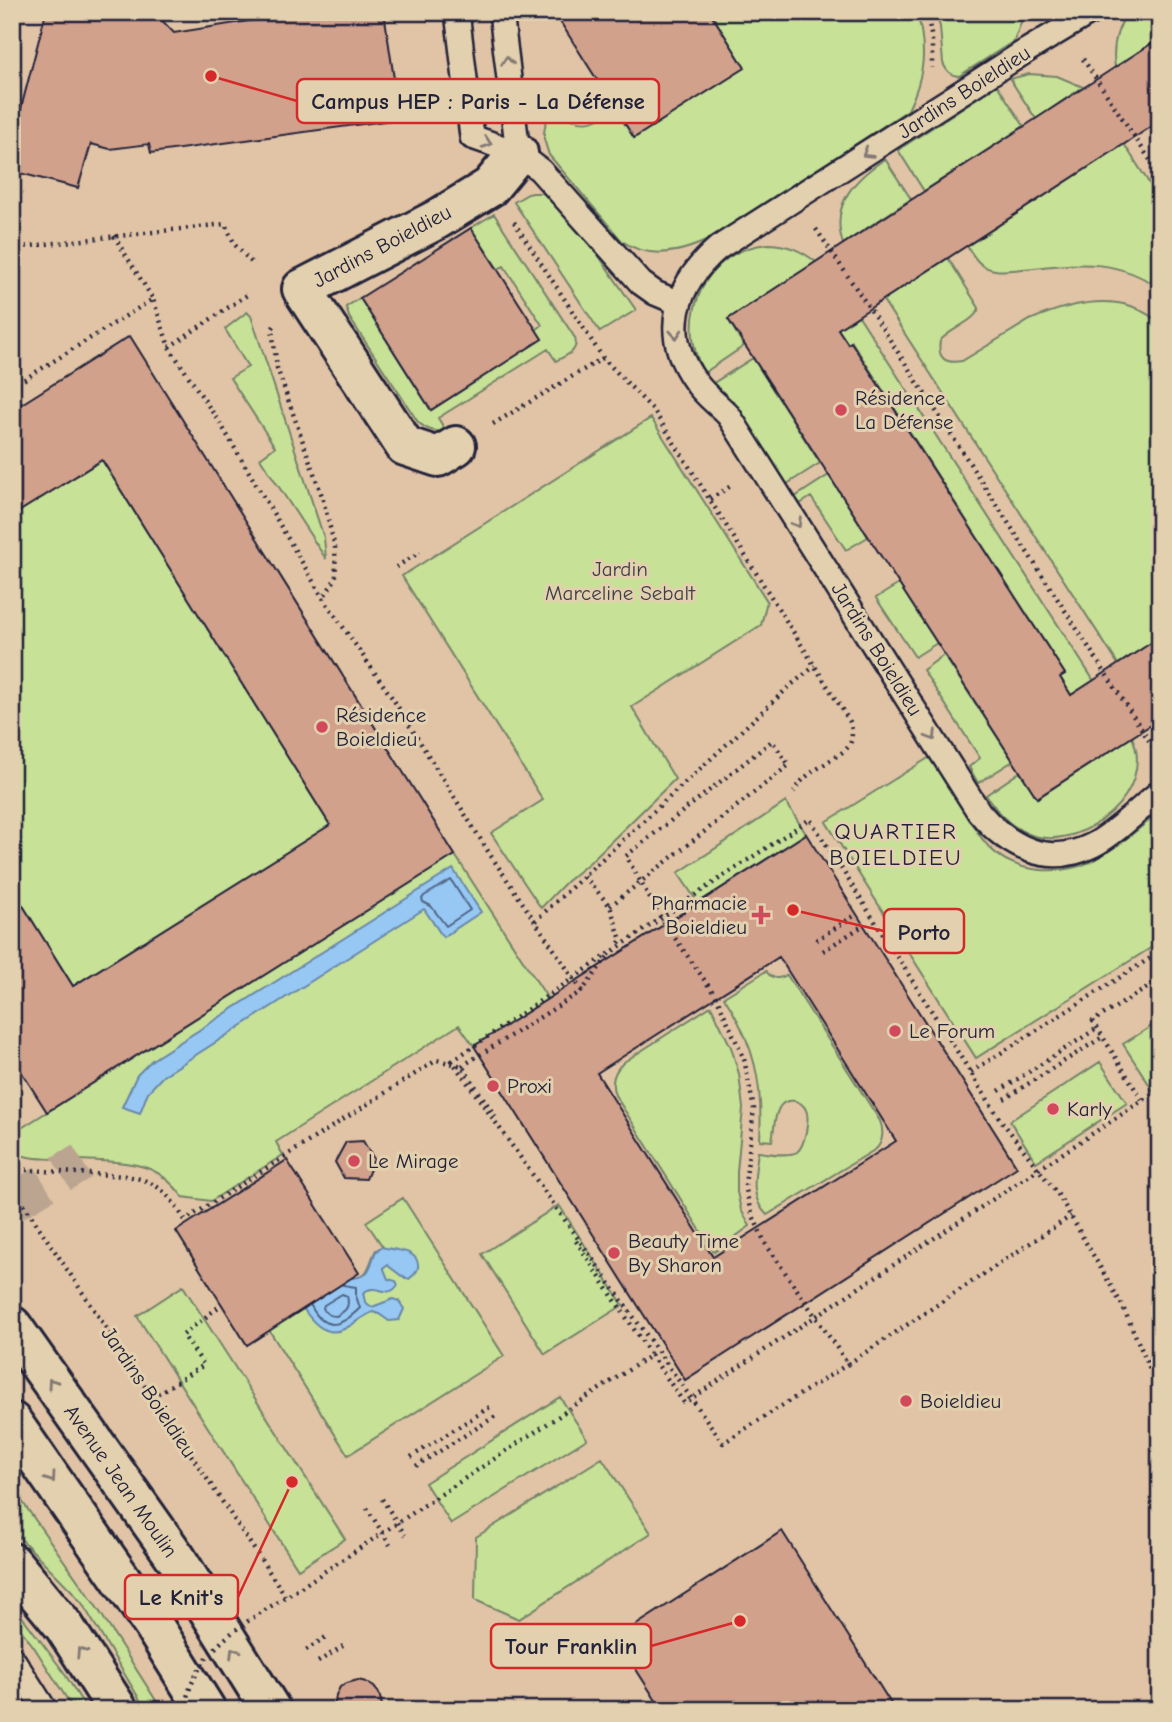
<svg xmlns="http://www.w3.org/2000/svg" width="1172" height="1722" font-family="'Comic Neue',sans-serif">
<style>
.green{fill:#c7e197;stroke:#748269;stroke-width:2}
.water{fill:#96c8f3;stroke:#6886a9;stroke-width:2}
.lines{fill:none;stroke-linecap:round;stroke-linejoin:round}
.shore{stroke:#506485;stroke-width:2}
.building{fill:#d2a18c;stroke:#22223b;stroke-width:2;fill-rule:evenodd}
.street-tunnel{stroke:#bba490;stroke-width:38;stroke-dasharray:38 19;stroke-linecap:butt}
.lane-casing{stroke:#22223b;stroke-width:28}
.street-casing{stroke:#22223b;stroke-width:44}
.secondary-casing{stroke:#22223b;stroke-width:44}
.path{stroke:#22223b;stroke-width:4.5;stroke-dasharray:2 5;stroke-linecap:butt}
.lane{stroke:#e3d0ae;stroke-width:23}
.street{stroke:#e3d0ae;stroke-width:38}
.secondary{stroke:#e3d0ae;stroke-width:38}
.path-bridge{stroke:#22223b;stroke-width:4.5;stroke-dasharray:2 5;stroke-linecap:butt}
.oneway{stroke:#827974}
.poi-dot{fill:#d1495b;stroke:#e3d0ae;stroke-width:2.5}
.labels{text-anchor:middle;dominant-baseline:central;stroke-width:6;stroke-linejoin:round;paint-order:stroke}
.street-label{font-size:21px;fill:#22223b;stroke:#e3d0ae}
.poi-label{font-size:21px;fill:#22223b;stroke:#e3d0ae;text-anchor:start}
.park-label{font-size:21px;fill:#3b3f49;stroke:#e3d0ae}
.neighbourhood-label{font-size:23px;letter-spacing:2px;fill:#22223b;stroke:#e3d0ae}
.leader{fill:none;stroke:#d62828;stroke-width:2.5}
.callout-dot{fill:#d62828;stroke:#e3d0ae;stroke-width:2.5}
.callout{fill:#e3d0ae;stroke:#d62828;stroke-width:2.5}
.callout-label{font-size:23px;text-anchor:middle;font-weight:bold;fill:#22223b}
</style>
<rect width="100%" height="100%" fill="#e1c4a5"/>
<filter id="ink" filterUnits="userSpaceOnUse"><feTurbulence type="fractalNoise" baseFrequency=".0143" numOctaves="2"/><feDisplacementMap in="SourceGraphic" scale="14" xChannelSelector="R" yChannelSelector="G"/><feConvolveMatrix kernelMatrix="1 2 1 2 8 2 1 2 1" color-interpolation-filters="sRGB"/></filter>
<g filter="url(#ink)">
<path class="green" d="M710 12H917C927 50 925 75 908 110L712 238C684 252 650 261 622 241L549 155 544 139V133L546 120 552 109C574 124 596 129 613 105L634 137 745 68Z
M936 12H1025L1014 41 959 76C950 75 947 72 943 63L940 27Z
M1128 12H1160V38L1115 67C1112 47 1116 29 1128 12Z
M1029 74 1057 76 1083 87 1036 119 1010 79Z
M997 85 1024 126 924 191 898 150Z
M1124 144 1160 200V288C1116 259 1083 263 1033 268 1021 269 1007 272 995 270 980 268 974 257 967 246Z
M885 159 911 199 843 244C830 205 854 179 885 159Z
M533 193H542L549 197 596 252 636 310 600 332 514 202 528 194Z
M494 214 575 338C579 352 566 355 556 361L548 349 438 418 446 431C434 432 427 430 418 422L349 317 346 307 360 298 431 410 542 339 536 330 542 325 504 266 498 269 471 228Z
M769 244C788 245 801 250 816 262L728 319 744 346 704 373C674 319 705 248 769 244Z
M948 258 979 308C975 322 949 329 940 341 937 359 946 364 962 361L1030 320C1060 307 1099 296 1131 306 1142 310 1150 316 1160 322V496H1158L1160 498V637L1118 664 883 300Z
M247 312 251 316 324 538 326 559 260 458 275 447 230 378 248 367 225 329Z
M859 316 1094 681 1071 695 1060 677 1065 674 852 342 848 344 838 329Z
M753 358 820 463 787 484 731 401 712 384Z
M651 418 767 601 761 625 632 707 675 779 590 862 566 882 541 908 491 833 543 800 402 576Z
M102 460 330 825 73 986 12 888V516Z
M829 475 868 537 846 550 811 497 800 504 795 497Z
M899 584 937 643 915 657 876 598Z
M944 655 1013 761 978 783 969 767 980 758 923 670Z
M1132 737C1156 791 1086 850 1034 836 1012 829 998 813 986 795L1020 772 1038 798Z
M930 757C943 777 955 796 968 816 974 827 980 838 989 847 1013 873 1058 876 1090 862 1115 850 1138 829 1160 812V942L976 1058 826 822Z
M786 802 806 834 698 903 678 873Z
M455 855 548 999 474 1046 459 1025 276 1142 283 1155 211 1201 183 1197C174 1185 164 1175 150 1169 125 1159 82 1161 53 1159 38 1158 25 1159 12 1150V1134Z
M766 971C771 979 779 980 787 975L880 1121C884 1131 883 1142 876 1149L767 1215C749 1197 755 1175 758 1152 769 1153 788 1157 797 1152 805 1146 810 1118 806 1110 801 1099 785 1097 779 1108 774 1117 774 1131 772 1141L760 1140C763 1083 755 1045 724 997Z
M711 1006 731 1047 739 1074 743 1108 737 1172V1192L741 1210 750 1226 714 1252 615 1095C610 1082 614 1071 624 1062Z
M1160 1021V1101L1123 1044Z
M1100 1062 1127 1103 1036 1162 1010 1121Z
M403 1198 504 1356 348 1455 269 1330 349 1279C371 1278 368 1264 376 1250L383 1247 366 1222Z
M559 1205 623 1305 545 1354 482 1254Z
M183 1286 345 1539 298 1569 137 1316Z
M560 1397 587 1439 451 1524 425 1483Z
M602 1458 651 1533 519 1619 475 1600 476 1537Z
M12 1487 98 1609 162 1710H146L82 1603 71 1590 17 1535 12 1527Z
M12 1603 63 1671 87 1710H74L34 1647 12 1618Z"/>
<path class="water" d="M453 869 481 912 443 937 424 909 163 1076 148 1092 140 1113 122 1107 137 1075 152 1060Z
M381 1247C393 1250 416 1249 418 1264 419 1271 414 1275 409 1279L403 1277 387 1265 384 1267V1269L388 1279 396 1281 398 1285C387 1301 377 1281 363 1293L365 1302 372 1307 393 1299 399 1301 404 1309 399 1320 389 1321 379 1314 373 1312C362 1316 355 1324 344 1329 326 1338 312 1322 303 1308 314 1300 327 1286 338 1280 346 1276 356 1281 365 1274 375 1266 370 1253 381 1247Z"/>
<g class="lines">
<path class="shore" d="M451 880 470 910 446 926 431 906 423 902 422 899 424 896Z
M342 1294 347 1296C350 1307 346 1311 336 1316 330 1316 325 1313 323 1308L324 1305Z
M311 1306C325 1333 342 1326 360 1308L356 1296V1287L343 1285"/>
</g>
<path class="building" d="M46 12H154L174 33 304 12H384L400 119 151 153 149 144 110 149 91 144 78 188 12 171V143Z
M554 12H710L745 68 634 138Z
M1160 38V121L838 329 848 344 851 342 1065 674 1060 677 1071 695 1160 637V719L1037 798 728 319Z
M471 228 542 339 431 410 360 298Z
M130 336 455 855 47 1112 12 1057V888L73 986 330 825 102 460 12 516V410Z
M806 834 1017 1167 685 1380 474 1046ZM779 957 896 1141 713 1257 597 1073Z
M363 1141 374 1159 366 1179 344 1178 335 1162 346 1142Z
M287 1160 359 1273 247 1345 176 1231Z
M782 1531 895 1710H662L616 1638Z
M358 1680 366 1682 374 1687 379 1693 382 1705 381 1710H334L336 1695 340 1687 347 1683Z"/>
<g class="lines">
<path class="street-tunnel" d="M12 1203 82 1161"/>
<g class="lane-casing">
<path id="lane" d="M457 12 472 137 518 153 540 170 641 283 655 293 679 303
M501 12 518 153
M1091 12 1026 51 718 248C676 284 660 333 695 381 704 395 718 404 729 416L979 812C1008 847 1048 868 1093 845 1116 833 1139 809 1160 792
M12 1658 45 1710"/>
</g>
<g class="street-casing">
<path id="street" d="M456 446 438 457 405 446 302 289 436 220 490 187 518 153
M12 1563 64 1626 118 1710"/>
</g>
<g class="secondary-casing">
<path id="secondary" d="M12 1326 176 1558 271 1710
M12 1422 153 1625 206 1710"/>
</g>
<path class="path" d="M927 12 932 40V68
M1083 59 1160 175
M514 222 603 358 654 411 850 722C852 728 853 737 850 744 846 751 838 755 832 759 818 769 802 776 794 792
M816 229 870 309 1159 756
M114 236 153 299
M12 248 225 224 235 245 254 265
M274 326 272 329 277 368 322 496 335 547 336 578 323 598
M169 347 250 293
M12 387 153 299 169 347 223 428 323 598 393 699 491 856 582 991
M493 424 603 358
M710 499 731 486
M396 567 420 552
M584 876 610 906 621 940 616 947
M610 906 789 765 772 741 626 856 661 918 717 998 744 1059 754 1109 745 1185 750 1209 765 1243 848 1364 1071 1216
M535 921 791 685 815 666
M816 940 857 914
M823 951 864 925
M462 1066 582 991 608 956
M971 1072 1160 952
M999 1091 1096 1029
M1004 1099 1101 1038
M1142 1100 1093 1021 1160 980
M12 1169 126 1176C158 1181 168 1193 185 1220L437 1060 462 1066 497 1119
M12 1187 286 1597 651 1355 684 1403 692 1398 1160 1089
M576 1241 651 1355
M848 1364 723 1443 452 1061 698 893 810 819 1000 1119 1059 1196 1122 1305 1147 1362 1160 1400
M152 1397 204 1365 183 1335 222 1304
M411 1457 493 1405
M416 1466 499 1414
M382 1499 405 1535
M367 1508 390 1545
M306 1650 329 1635
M318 1662 343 1646
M512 1705 515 1710"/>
<use href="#lane" class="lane"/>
<use href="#street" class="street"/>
<use href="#secondary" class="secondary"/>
<path class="path-bridge" d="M184 1710C195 1650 239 1626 286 1597"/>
</g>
<defs><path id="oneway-chevron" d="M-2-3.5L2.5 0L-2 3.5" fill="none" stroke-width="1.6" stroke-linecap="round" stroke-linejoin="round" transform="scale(1.75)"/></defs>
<g class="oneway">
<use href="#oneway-chevron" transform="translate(507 61) rotate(-97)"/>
<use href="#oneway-chevron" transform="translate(487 143) rotate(19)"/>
<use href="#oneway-chevron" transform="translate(867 153) rotate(148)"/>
<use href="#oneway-chevron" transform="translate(676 334) rotate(86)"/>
<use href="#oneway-chevron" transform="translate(797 523) rotate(58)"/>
<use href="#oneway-chevron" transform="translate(932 736) rotate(58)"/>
<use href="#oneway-chevron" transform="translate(52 1383) rotate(-125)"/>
<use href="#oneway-chevron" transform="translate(51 1478) rotate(55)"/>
<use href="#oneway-chevron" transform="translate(81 1652) rotate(-123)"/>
<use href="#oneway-chevron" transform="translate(234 1652) rotate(-122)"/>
</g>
</g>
<g class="poi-dot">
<circle cx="841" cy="410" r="7"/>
<circle cx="322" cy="727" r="7"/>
<path d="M757.5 904.5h7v7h7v7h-7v7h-7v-7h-7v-7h7z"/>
<circle cx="895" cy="1031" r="7"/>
<circle cx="493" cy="1086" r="7"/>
<circle cx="1053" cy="1109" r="7"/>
<circle cx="354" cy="1161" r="7"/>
<circle cx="614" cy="1253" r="7"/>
<circle cx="906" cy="1401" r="7"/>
</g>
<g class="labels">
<g class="street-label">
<text transform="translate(964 92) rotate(-33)">Jardins Boieldieu</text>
<text transform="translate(382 246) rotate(-28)">Jardins Boieldieu</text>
<text transform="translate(877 649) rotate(58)">Jardins Boieldieu</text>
<text transform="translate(149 1392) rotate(56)">Jardins Boieldieu</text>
<text transform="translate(121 1481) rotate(55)">Avenue Jean Moulin</text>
</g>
<g class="poi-label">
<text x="855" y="398">Résidence<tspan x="855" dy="24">La Défense</tspan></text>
<text x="336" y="715">Résidence<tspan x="336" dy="24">Boieldieu</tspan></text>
<text x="747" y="903" text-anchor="end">Pharmacie<tspan x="747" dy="24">Boieldieu</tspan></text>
<text x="909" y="1031">Le Forum</text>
<text x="507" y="1086">Proxi</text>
<text x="1067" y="1109">Karly</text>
<text x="368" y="1161">Le Mirage</text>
<text x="628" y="1241">Beauty Time<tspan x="628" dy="24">By Sharon</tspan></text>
<text x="920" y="1401">Boieldieu</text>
</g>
<g class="park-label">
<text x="620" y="569">Jardin<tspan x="620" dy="24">Marceline Sebalt</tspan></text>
</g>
<g class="neighbourhood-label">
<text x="896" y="831">QUARTIER<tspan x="896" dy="26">BOIELDIEU</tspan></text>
</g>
</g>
<path class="leader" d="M211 76L297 101M793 910L884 931M292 1482L238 1597M740 1621L651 1646"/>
<g class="callout-dot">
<circle cx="211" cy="76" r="7"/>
<circle cx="793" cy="910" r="7"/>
<circle cx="292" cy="1482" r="7"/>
<circle cx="740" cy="1621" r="7"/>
</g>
<g class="callout">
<rect x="297" y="79" width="362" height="44" rx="7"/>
<rect x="884" y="909" width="80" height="44" rx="7"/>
<rect x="125" y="1575" width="113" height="44" rx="7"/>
<rect x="491" y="1624" width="160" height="44" rx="7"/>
</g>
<g class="callout-label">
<text x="478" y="109">Campus HEP : Paris - La Défense</text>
<text x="924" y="940">Porto</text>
<text x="181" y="1605">Le Knit's</text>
<text x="571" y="1654">Tour Franklin</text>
</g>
<rect width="1172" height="1722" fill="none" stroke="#e3d0ae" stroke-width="42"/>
<rect x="21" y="21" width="1130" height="1680" fill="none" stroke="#22223b" stroke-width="2.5" filter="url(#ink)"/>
</svg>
